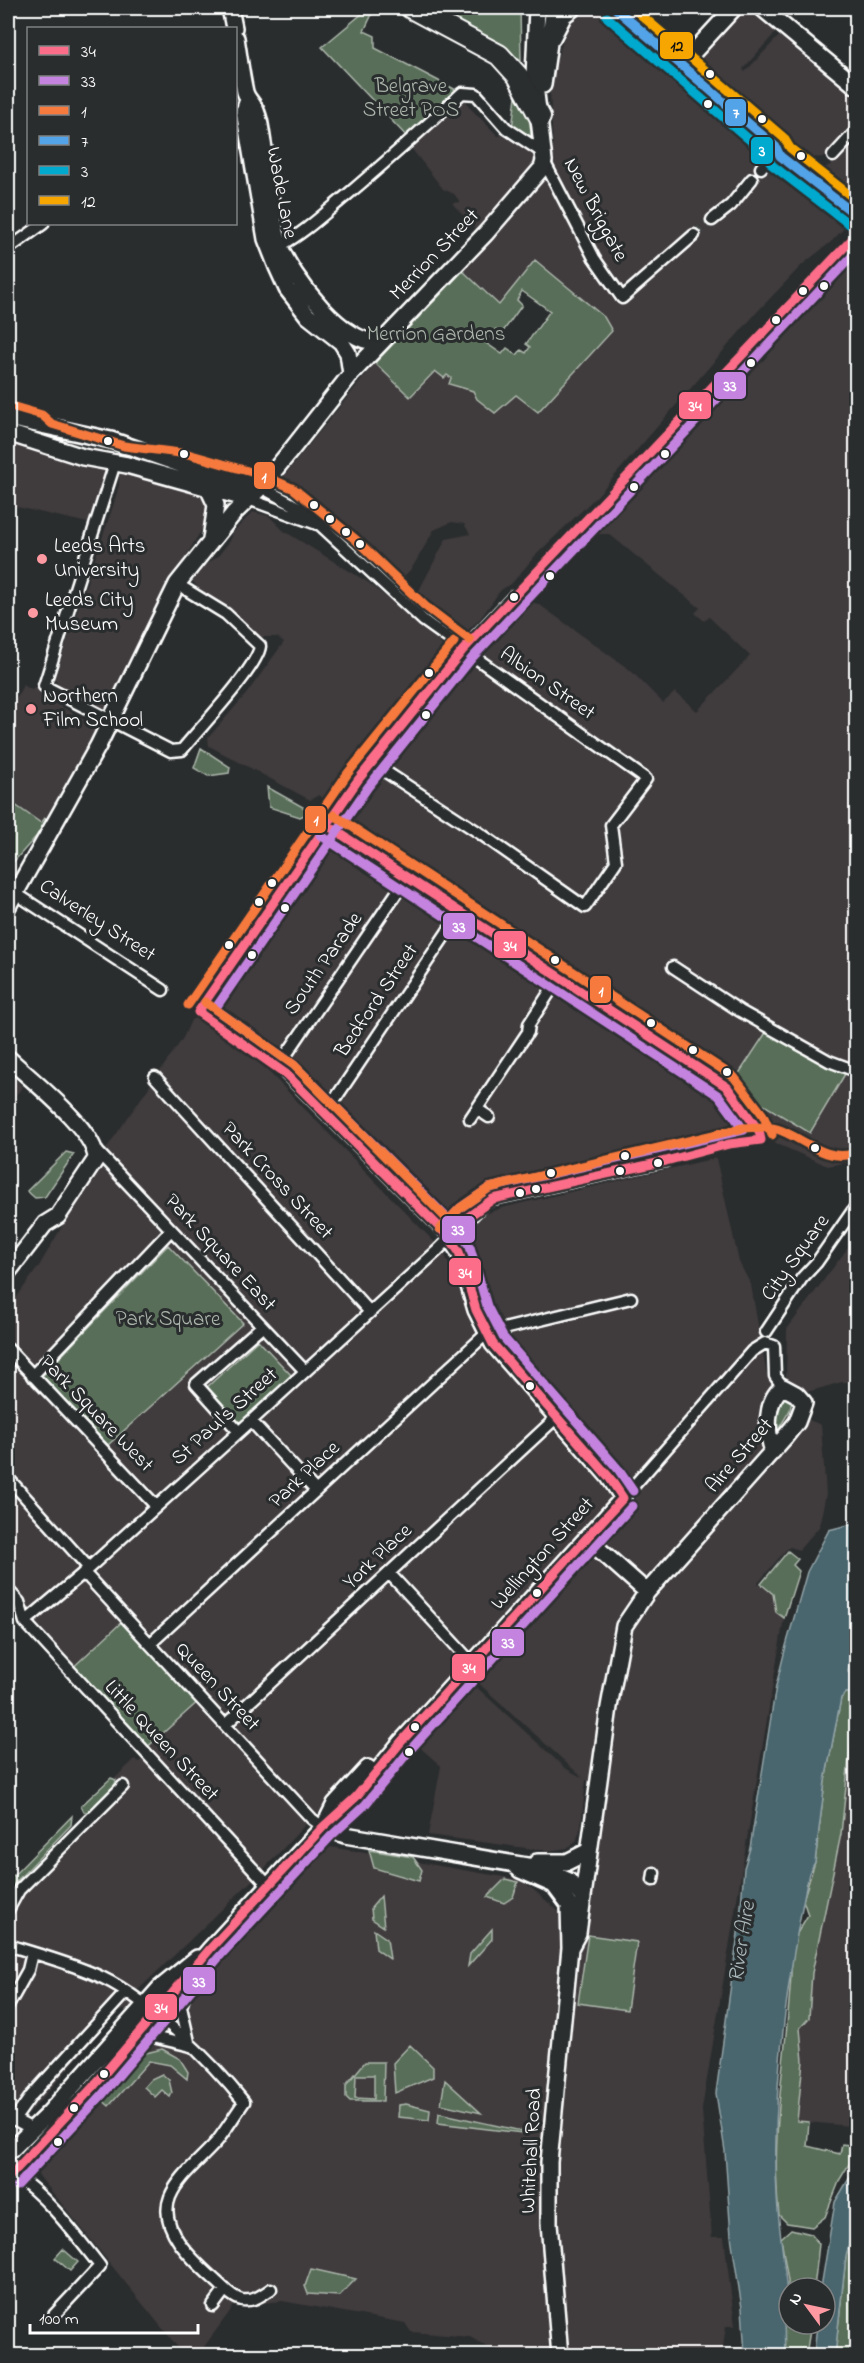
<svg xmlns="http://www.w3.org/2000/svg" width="864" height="2363" font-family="'Indie Flower',sans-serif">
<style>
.built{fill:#3f3b3c}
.green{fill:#596e59;stroke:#acb6ac;stroke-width:1.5;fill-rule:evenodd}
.water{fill:#49656d;stroke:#92a3a7;stroke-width:1.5}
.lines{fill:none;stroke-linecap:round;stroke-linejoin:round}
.street-tunnel{stroke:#3f4243;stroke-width:10;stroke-dasharray:10 5;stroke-linecap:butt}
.street-casing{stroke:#fff;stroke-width:15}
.secondary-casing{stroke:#fff;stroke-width:20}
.highway-casing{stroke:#fff;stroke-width:24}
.street{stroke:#2a2d2e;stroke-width:10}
.secondary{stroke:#2a2d2e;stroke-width:15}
.highway{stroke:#2a2d2e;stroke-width:20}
.bus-1-casing{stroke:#2a2d2e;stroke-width:14}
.bus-2-casing{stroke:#2a2d2e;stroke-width:14}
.bus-3-casing{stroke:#2a2d2e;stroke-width:14}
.bus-4-casing{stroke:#2a2d2e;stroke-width:14}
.bus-5-casing{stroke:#2a2d2e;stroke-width:14}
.bus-6-casing{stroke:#2a2d2e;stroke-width:14}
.bus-1{stroke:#fb6d88;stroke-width:9}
.bus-2{stroke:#c483df;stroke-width:9}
.bus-3{stroke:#f6793e;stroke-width:9}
.bus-4{stroke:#53a3e8;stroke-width:9}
.bus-5{stroke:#00a9ce;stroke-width:9}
.bus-6{stroke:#f7a600;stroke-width:9}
.bus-dot{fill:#fff;stroke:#2a2d2e;stroke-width:2}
.poi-dot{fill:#ff9aa2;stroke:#2a2d2e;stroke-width:2}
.labels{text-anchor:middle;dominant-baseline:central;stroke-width:6;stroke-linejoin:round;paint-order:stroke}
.park-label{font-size:21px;fill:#acb6ac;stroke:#2a2d2e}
.street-label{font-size:21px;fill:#fff;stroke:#2a2d2e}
.poi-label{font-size:21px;fill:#fff;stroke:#2a2d2e;text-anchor:start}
.water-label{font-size:22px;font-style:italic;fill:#adbabd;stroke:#2a2d2e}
.line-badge{stroke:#2a2d2e;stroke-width:2}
.badge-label{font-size:16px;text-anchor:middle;font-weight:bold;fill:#fff}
.pale-badge-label{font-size:16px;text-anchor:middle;font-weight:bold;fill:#111}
</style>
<rect width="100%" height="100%" fill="#2a2d2e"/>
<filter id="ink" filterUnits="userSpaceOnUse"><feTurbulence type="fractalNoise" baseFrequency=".0167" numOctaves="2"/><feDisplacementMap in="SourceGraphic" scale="12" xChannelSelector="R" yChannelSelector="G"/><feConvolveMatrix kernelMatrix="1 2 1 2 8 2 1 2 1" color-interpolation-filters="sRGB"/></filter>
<g filter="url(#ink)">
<path class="built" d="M590 8 603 15 626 37 636 39 649 49 647 57 652 62 663 64 675 82 698 104 763 154 783 165 784 171 817 197 852 220 831 242 802 265 758 311 597 496 535 556 513 582 500 591 480 619 467 631 455 633 422 610 414 600 446 539 470 534 464 524 452 522 434 530 412 568 402 578 389 580 377 572 370 554 356 539 331 520 275 487 375 363 410 397 455 351 516 395 612 331 604 317 535 260 499 305 463 270 529 198 526 195 546 172 553 147 550 93 556 61 570 21Z
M745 8 776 32 743 69 745 72 778 37H782L856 96V126L826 157 804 158 697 69 696 63 708 48Z
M463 99H466L469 107 498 136 506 134 518 144H524L535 152 539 163 476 230 452 203 460 202 454 194 443 189 411 148V143Z
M856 139V197L822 169 834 163Z
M856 253V1161L828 1166 777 1144 769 1136 764 1118 749 1108 730 1083 635 1022 633 1018 606 998 488 919 367 842 356 838 347 830 346 822 348 813 457 679 526 599 540 605 630 670 663 703 675 692 697 711 750 656 709 617 704 621 695 613 700 608 609 534H599L592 528Z
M8 443 109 467 92 524 8 505Z
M119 469 204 495 210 501 207 521 158 603 108 714 60 687 54 679 113 506 119 485Z
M253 512 269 516 284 531 369 583 436 637 442 646 439 662 413 686 387 727 360 755 326 801 319 795 310 800 209 746 208 738 247 693 284 642 277 637H261L202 593 192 580 198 570 218 556 230 541 233 532Z
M23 685 32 690 34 687 44 688 43 696 90 723 94 719 100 729 94 742 88 745 45 827 8 800V715Z
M329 835 550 981 563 984 692 1065 727 1089 741 1107 743 1116 724 1127 719 1142 643 1161 632 1157 504 1180 481 1190 459 1208 445 1213 288 1067 206 1010 205 1007 323 836Z
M197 1017 263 1066 444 1252 473 1325 487 1348 570 1440 614 1500 480 1641 402 1733 335 1808 322 1813 319 1812 306 1824 262 1871 136 1992 144 2005 117 2012 26 2117 10 2122 8 2130V1910L122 1786 115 1778 135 1759 139 1762 146 1755 25 1622 8 1589V1309L39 1266 96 1168 99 1166 105 1169 112 1161 106 1149 183 1038 191 1020Z
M8 1072 23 1087 8 1103Z
M716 1158 739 1262 751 1285 767 1376 777 1391 800 1416 821 1425 826 1494 819 1527 799 1550 790 1547 785 1551 758 1583 774 1594 776 1612 784 1618 702 2109 712 2237H724L735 2326H726L722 2355H512L487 2347 470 2337 411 2332 405 2323 282 2301 234 2306 198 2355H184L35 2171 325 1846 522 1880 583 1932 604 1787 586 1780 581 1827 576 1842 567 1848 549 1851 428 1835 441 1766 416 1744 472 1683 565 1768 583 1778 474 1679 635 1500 503 1345 480 1310 457 1239 459 1233 475 1218 501 1208Z
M856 1237V1382H842L811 1391H803L786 1381 787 1329Z
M856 1615V1674L848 1672Z
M856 1697V2185L849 2126 797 2121 803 2061 800 2028 808 2011 812 1973 841 1834Z"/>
<path class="green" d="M369 8H375L364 31 375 36V48L462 93 411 141 322 47Z
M431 8H520L521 61 478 32Z
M517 88 530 117 531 138 512 129Z
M535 260 604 317 612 331 538 412 516 395 495 413 477 399 473 391 449 384 451 378 447 375 444 378 435 371 410 397 375 363 463 271 499 305ZM522 291 550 311 526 344 530 347 526 353 521 350 517 355 507 348 502 354 486 343 496 329 502 333 522 305 517 300Z
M201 748 230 767 229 773 208 776 194 768Z
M267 787 310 811 309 813 300 817 269 807Z
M8 800 41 823 45 818 50 821 8 868Z
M769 1028 848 1069 810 1133 764 1105 738 1085 730 1087Z
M66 1152 74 1154 45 1197 35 1198 27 1191Z
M168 1245 243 1323 108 1445 42 1376Z
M258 1340 292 1376 239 1425 206 1388Z
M783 1396 792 1400 790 1410 775 1435 773 1434 779 1402Z
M788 1551 798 1559 793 1565 799 1571 784 1618 776 1612 773 1594 761 1584Z
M126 1618 201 1699 143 1751 67 1673Z
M856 1692 841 1834 812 1973 809 2018 800 2028 803 2061 797 2121 809 2122 807 2146 840 2154 842 2144 850 2145 854 2156 840 2179 825 2217 812 2227 787 2223 779 2215C769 2126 790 2040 792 1952L796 1935 808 1915 803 1900 815 1862 825 1781 841 1698 846 1693Z
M111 1778 116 1780 114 1789 91 1812H84L81 1806Z
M72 1816 71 1825 8 1890V1881Z
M369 1850 413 1857 422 1870 419 1881 374 1868Z
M505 1879 518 1882 513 1897 504 1903 487 1897Z
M381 1896 384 1927 372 1919 371 1908Z
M492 1929V1939L468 1966 470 1954Z
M374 1930 387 1939 390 1959 376 1949Z
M588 1935 637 1942 627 2010 578 2003Z
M410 2045 433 2067V2077L395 2093 393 2063Z
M162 2049 180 2059 188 2072 187 2079 170 2065 149 2061 109 2106 100 2098 142 2054Z
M365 2062H384L383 2101H350L346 2097V2085ZM356 2075H374V2099L355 2098Z
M162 2074 169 2080 172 2093 170 2097 162 2090 155 2097 144 2087 151 2079Z
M445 2080 481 2113 441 2104Z
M406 2104 430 2110 429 2120 398 2117 399 2105Z
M439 2113 522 2131V2133L438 2123Z
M856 2212V2355L835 2356 846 2257Z
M791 2229 811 2234 819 2244 814 2288H789V2324H811L806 2355 784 2354V2319L788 2318V2281L781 2238Z
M63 2249 78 2262 70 2271 55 2258Z
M311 2269 316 2270 356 2279 339 2296 308 2294 305 2286Z"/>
<path class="water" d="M856 1523V1615L848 1672 856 1674V1692L846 1693 841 1698 825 1781 815 1862 809 1873C787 1977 771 2088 777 2196 779 2237 788 2277 788 2319H784L785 2355H745L742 2308 731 2236 725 2151 716 2093 740 1919 744 1868 750 1848 776 1686 786 1646 807 1572 829 1530Z
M856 2167V2212L846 2257 835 2355H814L817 2324H825V2288H821L835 2202Z"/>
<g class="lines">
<path class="street-tunnel" d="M694 235 712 220"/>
<g class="street-casing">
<path id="street" d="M677 62 776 147 761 168
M833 156 856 131
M544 161 594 258 622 298 694 235
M712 220 731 205 752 179
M274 244 280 246C304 233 325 213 347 195 386 162 424 128 462 93L476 94 506 128 542 152
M8 249 43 224
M115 463 44 686 171 751 182 750C198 730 258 667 260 646L226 614 177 584
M261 487 305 511 424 621 646 779 611 825 616 862 585 907 478 832 386 772 370 765
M248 499 317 524
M463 650 515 595
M15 893 163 990
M673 967 740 1011 829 1061 856 1071
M155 1077 370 1312
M477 1109 489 1117
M327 1111 460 913 406 879 282 1061 286 1074 449 1237
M470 1119 528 1032 529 1024 553 987 550 973
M96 1150 305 1371
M766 1332 802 1278 817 1262 856 1206
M8 1349 156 1506
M32 1376 171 1230
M251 1421 316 1491
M239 1432 196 1384 262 1326
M8 1478 88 1567
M623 1498 752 1351 765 1343 774 1346 775 1376 783 1387
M389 1573 472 1663
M81 1575 88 1577 312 1819 323 1827
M8 1590 19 1602 25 1622 269 1886
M25 1622 81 1575 251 1421 437 1251 484 1204 493 1199 666 1161
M150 1644 487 1333 631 1298
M225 1725 557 1417
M653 1880 654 1873
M8 1910 19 1890 123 1786
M8 1945C39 1955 74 1964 103 1978 149 2000 212 2062 244 2102 235 2115 227 2128 218 2140 203 2158 179 2175 170 2197 157 2229 195 2262 216 2281 223 2287 232 2298 242 2300 253 2302 262 2295 271 2289
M8 2006 28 1970 32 1953
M133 2042 153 2037 187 2045
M190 2046 181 2007 192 1974
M8 2116 34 2130
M14 2120 31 2096 126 1992
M12 2173C47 2196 74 2233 100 2266L54 2315
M213 2306 225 2290"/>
</g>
<g class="secondary-casing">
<path id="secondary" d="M230 8 234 28
M615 8 677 62 689 57 734 8
M762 8 856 86
M236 38C239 56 241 74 245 92 247 99 251 101 254 107 260 116 261 132 263 143 270 176 269 213 280 246 290 275 347 350 381 341
M552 38 564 15 573 8
M543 85 554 8
M248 100 244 111 266 239 277 267 287 289 308 316 341 342 348 353 351 374
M8 418 111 440 185 466 261 487
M8 433 83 457 127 465 248 499
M209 490 216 505 211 539
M8 906 98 746 177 584 234 513 261 487 292 449 351 374 486 233 542 168 544 161 534 77 537 8
M8 1058C29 1078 96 1130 96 1159L58 1216 45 1224 8 1272
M586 1538 647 1592
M326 1822 335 1804 368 1768
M323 1827 345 1835 539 1868 569 1881 583 1898
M537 1862H567L589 1851
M514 1864 520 1870 554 1885 569 1905 570 1948 549 2162V2223L560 2356
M570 1948 578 1933 609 1707 624 1626 647 1592 785 1437 797 1422 804 1403 796 1394 783 1387C765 1400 766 1432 773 1451
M8 2153 49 2113 160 1988 197 1958
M8 2178 93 2087 210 1949 323 1827 356 1797 401 1742 623 1498 609 1477 493 1344 476 1310 459 1252 449 1237"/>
</g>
<g class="highway-casing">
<path id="highway" d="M411 8 499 55 518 76 540 117"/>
</g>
<use href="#street" class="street"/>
<use href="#secondary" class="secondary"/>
<use href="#highway" class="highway"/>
<g class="bus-1-casing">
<path id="bus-1" d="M327 825 727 1087 759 1131 761 1140 729 1144 666 1161 493 1199 468 1217 449 1237
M623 1498 609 1477 493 1344 476 1310 459 1252 449 1237 286 1074 198 1012 358 780 463 650 856 235
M8 2178 93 2087 210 1949 323 1827 356 1797 401 1742 623 1498"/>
</g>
<g class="bus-2-casing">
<path id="bus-2" d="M320 835 719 1096 744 1130 489 1188 460 1208 440 1229
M633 1491 618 1469 503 1337 487 1306 470 1247 458 1229 294 1065 215 1009 368 787 472 658 856 252
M17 2186 102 2095 219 1957 331 1836 365 1805 410 1750 632 1506"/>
</g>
<g class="bus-3-casing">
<path id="bus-3" d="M11 406 42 415 52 424 124 446 188 454 265 476 294 489 355 539 425 606 470 640
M334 815 734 1077 763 1115 772 1135
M205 1002 294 1065 457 1229
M188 1005 348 773 454 642
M440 1229 460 1208 489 1188 743 1128C754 1127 766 1126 777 1129 802 1137 825 1162 852 1154"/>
</g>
<g class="bus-4-casing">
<path id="bus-4" d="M615 8 776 147 780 156 856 215"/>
</g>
<g class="bus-5-casing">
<path id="bus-5" d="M607 17 766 154 772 165 849 224"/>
</g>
<g class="bus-6-casing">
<path id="bus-6" d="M633 8 784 138 790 148 856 200"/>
</g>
<use href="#bus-1" class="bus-1"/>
<use href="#bus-2" class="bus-2"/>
<use href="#bus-3" class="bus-3"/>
<use href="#bus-4" class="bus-4"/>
<use href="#bus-5" class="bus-5"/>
<use href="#bus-6" class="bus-6"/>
</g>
</g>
<g class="bus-dot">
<circle cx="710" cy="74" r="5"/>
<circle cx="708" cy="104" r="5"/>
<circle cx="762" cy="119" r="5"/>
<circle cx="801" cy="156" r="5"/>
<circle cx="824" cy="286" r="5"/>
<circle cx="803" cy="291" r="5"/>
<circle cx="776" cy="320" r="5"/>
<circle cx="751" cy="363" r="5"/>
<circle cx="108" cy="441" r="5"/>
<circle cx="184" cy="454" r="5"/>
<circle cx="665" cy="454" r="5"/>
<circle cx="634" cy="487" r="5"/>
<circle cx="314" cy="505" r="5"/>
<circle cx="330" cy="519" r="5"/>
<circle cx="346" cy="532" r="5"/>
<circle cx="360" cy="544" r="5"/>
<circle cx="550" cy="576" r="5"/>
<circle cx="514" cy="597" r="5"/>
<circle cx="429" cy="673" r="5"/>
<circle cx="426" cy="715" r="5"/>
<circle cx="272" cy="883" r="5"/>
<circle cx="259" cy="902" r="5"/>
<circle cx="285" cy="908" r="5"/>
<circle cx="229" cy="945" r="5"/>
<circle cx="252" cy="955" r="5"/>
<circle cx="555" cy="960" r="5"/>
<circle cx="651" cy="1023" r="5"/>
<circle cx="693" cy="1050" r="5"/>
<circle cx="727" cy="1072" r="5"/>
<circle cx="815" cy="1148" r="5"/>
<circle cx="625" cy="1156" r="5"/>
<circle cx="658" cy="1163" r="5"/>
<circle cx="620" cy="1171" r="5"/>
<circle cx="551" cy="1173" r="5"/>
<circle cx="536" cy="1189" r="5"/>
<circle cx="520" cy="1193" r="5"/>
<circle cx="530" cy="1386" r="5"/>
<circle cx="537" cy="1593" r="5"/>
<circle cx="415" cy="1727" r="5"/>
<circle cx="409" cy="1752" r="5"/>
<circle cx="104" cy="2074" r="5"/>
<circle cx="74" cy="2108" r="5"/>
<circle cx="58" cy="2142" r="5"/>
</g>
<g class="poi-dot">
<circle cx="42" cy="559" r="6"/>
<circle cx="33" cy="613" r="6"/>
<circle cx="31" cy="709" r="6"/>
</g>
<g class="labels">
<g class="park-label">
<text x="411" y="87">Belgrave<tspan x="411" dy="24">Street POS</tspan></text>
<text x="436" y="335">Merrion Gardens</text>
<text x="168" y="1320">Park Square</text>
</g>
<g class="street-label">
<text transform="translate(281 193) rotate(79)">Wade Lane</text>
<text transform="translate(595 210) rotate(62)">New Briggate</text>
<text transform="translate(435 255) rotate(-46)">Merrion Street</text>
<text transform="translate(547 684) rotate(35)">Albion Street</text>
<text transform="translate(97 921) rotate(33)">Calverley Street</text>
<text transform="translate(324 964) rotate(-55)">South Parade</text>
<text transform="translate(377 1001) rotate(-56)">Bedford Street</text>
<text transform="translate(277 1181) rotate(47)">Park Cross Street</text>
<text transform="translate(220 1253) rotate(47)">Park Square East</text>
<text transform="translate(796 1258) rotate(-54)">City Square</text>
<text transform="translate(96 1414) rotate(46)">Park Square West</text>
<text transform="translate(225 1417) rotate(-42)">St Paul's Street</text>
<text transform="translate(740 1456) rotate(-49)">Aire Street</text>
<text transform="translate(305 1475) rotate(-43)">Park Place</text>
<text transform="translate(543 1554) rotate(-48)">Wellington Street</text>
<text transform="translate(378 1557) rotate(-43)">York Place</text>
<text transform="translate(217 1687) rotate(47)">Queen Street</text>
<text transform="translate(161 1741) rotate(47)">Little Queen Street</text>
<text transform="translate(532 2151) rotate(-87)">Whitehall Road</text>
</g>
<g class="poi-label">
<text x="54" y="547">Leeds Arts<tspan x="54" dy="24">University</tspan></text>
<text x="45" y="601">Leeds City<tspan x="45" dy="24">Museum</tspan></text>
<text x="43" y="697">Northern<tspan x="43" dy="24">Film School</tspan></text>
</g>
<g class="water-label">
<text transform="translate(743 1942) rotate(-81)">River Aire</text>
</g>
</g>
<g class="line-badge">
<rect x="659" y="31" width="35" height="29" rx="6" fill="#f7a600"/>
<rect x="724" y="98" width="23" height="29" rx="6" fill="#53a3e8"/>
<rect x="750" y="136" width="24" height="29" rx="6" fill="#00a9ce"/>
<rect x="713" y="371" width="34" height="29" rx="6" fill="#c483df"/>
<rect x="678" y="391" width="34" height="29" rx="6" fill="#fb6d88"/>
<rect x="253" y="461" width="23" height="29" rx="6" fill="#f6793e"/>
<rect x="304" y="805" width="23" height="29" rx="6" fill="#f6793e"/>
<rect x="442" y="912" width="34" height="28" rx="6" fill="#c483df"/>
<rect x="493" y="930" width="34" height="29" rx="6" fill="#fb6d88"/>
<rect x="589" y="975" width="23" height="29" rx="6" fill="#f6793e"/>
<rect x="441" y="1215" width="35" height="29" rx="6" fill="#c483df"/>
<rect x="448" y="1257" width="34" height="29" rx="6" fill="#fb6d88"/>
<rect x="491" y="1628" width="34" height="29" rx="6" fill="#c483df"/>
<rect x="451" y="1653" width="35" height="29" rx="6" fill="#fb6d88"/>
<rect x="182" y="1966" width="34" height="29" rx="6" fill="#c483df"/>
<rect x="144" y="1993" width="34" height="28" rx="6" fill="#fb6d88"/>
</g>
<g class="badge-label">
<text x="736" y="118">7</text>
<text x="762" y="156">3</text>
<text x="730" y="391">33</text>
<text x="695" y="411">34</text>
<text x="264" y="482">1</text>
<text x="316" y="825">1</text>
<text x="459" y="932">33</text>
<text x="510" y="951">34</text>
<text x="601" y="996">1</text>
<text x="458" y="1235">33</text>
<text x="465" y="1278">34</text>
<text x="508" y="1648">33</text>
<text x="469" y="1673">34</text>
<text x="199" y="1987">33</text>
<text x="161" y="2013">34</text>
</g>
<g class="pale-badge-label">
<text x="677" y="51">12</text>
</g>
<rect width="864" height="2363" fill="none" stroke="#2a2d2e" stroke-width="30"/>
<rect x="15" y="15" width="834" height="2333" fill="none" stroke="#fff" stroke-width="2" filter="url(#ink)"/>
<rect x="27" y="27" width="210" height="198" fill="#2a2d2e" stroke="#7f8182" stroke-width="1.5"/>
<rect x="39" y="46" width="30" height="9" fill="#fb6d88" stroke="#7f8182" stroke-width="1.5"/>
<text x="81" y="57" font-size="18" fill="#ffffff">34</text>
<rect x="39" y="76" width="30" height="9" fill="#c483df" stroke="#7f8182" stroke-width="1.5"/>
<text x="81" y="87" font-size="18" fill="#ffffff">33</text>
<rect x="39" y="106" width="30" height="9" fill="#f6793e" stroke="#7f8182" stroke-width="1.5"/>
<text x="81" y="117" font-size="18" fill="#ffffff">1</text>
<rect x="39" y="136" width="30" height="9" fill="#53a3e8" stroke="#7f8182" stroke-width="1.5"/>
<text x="81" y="147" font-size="18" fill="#ffffff">7</text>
<rect x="39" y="166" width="30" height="9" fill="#00a9ce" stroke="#7f8182" stroke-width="1.5"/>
<text x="81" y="177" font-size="18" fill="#ffffff">3</text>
<rect x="39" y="196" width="30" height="9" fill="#f7a600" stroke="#7f8182" stroke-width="1.5"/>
<text x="81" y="207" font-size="18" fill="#ffffff">12</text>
<g transform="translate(807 2306) rotate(303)"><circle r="28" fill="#2a2d2e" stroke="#7f8182" stroke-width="1.5"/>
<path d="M0-4.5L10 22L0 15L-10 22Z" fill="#ff9aa2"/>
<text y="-9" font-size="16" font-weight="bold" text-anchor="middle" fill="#ffffff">N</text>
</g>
<path d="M30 2324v9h168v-9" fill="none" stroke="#ffffff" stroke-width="3"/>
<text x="39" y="2324" font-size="18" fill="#ffffff" stroke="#2a2d2e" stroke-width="4.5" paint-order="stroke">100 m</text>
</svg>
